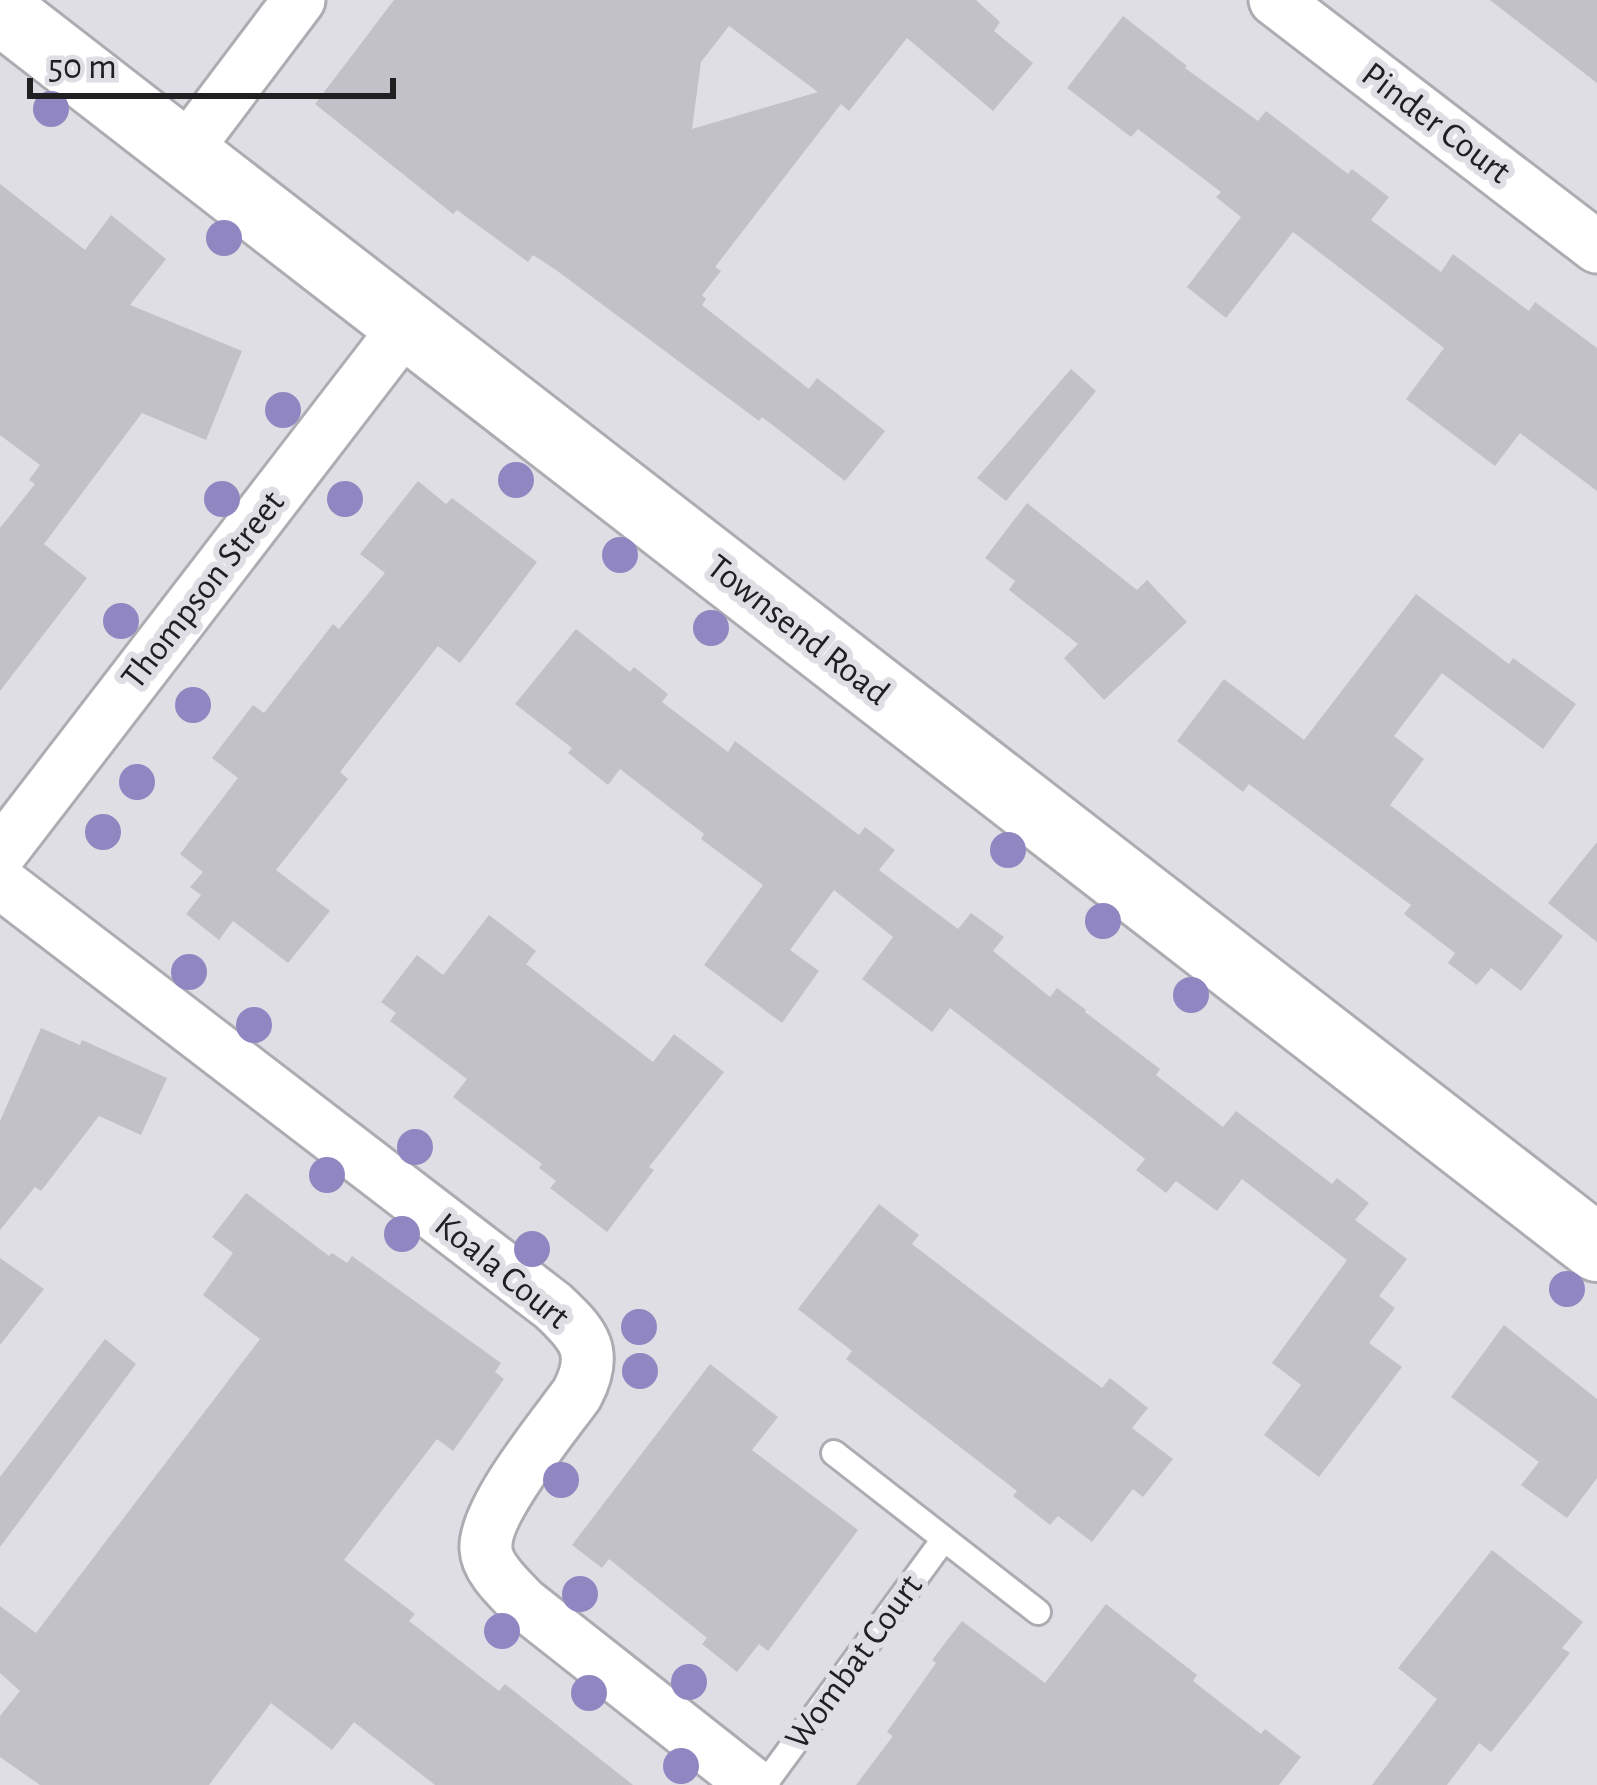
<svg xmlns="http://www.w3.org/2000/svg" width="1597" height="1785" font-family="'Alegreya Sans',sans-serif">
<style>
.building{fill:#c1c1c7;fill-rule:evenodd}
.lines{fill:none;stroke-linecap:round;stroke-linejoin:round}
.lane-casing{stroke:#acacb2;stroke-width:30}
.street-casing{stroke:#acacb2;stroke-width:57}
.secondary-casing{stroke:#acacb2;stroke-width:72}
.lane{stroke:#fff;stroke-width:24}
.street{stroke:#fff;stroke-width:51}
.secondary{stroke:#fff;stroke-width:66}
.tree{fill:#9087c2}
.labels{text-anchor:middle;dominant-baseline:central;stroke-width:12;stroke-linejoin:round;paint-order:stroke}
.street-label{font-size:36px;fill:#202022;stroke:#dedee4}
</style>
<rect width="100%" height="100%" fill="#dedee4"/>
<path class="building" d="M394 0H976L1000 22 994 31 1033 63 993 111 907 38 849 111 841 104 715 267 721 271 702 295 706 299 702 305 809 389 817 378 885 431 845 481 762 417 759 421 556 270 533 255 528 262 457 210 453 214 315 104ZM729 26 818 92 692 129 701 62Z
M1490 0H1597V83Z
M1123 16 1187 66 1185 68 1258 121 1266 111 1348 174 1352 169 1389 197 1371 220 1441 272 1453 254 1529 311 1535 302 1597 348V491L1520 433 1495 466 1406 399 1444 348 1293 232 1226 318 1187 287 1241 217 1216 197 1221 192 1138 129 1131 137 1067 88Z
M0 184 85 250 111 215 166 259 130 305 242 351 206 440 142 413 44 544 87 578 0 691V528L35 484 29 480 40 465 0 435Z
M1071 369 1096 391 1006 501 977 478Z
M418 481 446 504 452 498 537 562 460 663 438 646 340 772 348 779 276 870 330 911 288 963 233 921 219 940 186 914 201 895 190 887 203 872 180 854 238 778 212 758 253 705 264 713 333 624 339 629 385 573 360 554Z
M1027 503 1137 590 1147 580 1187 622 1104 700 1064 658 1078 644 1009 590 1015 581 985 558Z
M1416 594 1509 664 1513 658 1576 704 1543 749 1442 673 1394 736 1424 759 1390 805 1563 936 1521 991 1491 968 1477 985 1448 963 1455 953 1404 914 1411 905 1249 784 1243 792 1177 741 1224 679 1304 740Z
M576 629 630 672 634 667 668 694 662 702 728 752 735 741 859 835 865 827 895 850 879 870 958 929 971 913 1004 937 993 951 1050 997 1057 988 1086 1010 1085 1012 1160 1069 1156 1075 1223 1127 1236 1111 1332 1184 1337 1178 1369 1203 1355 1220 1407 1259 1379 1296 1395 1308 1369 1343 1402 1367 1319 1477 1264 1435 1301 1385 1272 1363 1347 1260 1242 1179 1217 1211 1176 1181 1166 1193 1136 1170 1145 1159 950 1008 932 1032 862 979 893 937 834 890 790 950 819 971 782 1023 704 965 763 885 701 839 704 834 620 769 608 785 568 753 572 748 515 704Z
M1597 842V942L1548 903Z
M489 915 536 951 526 964 653 1062 674 1034 724 1072 649 1167 654 1170 607 1232 550 1188 556 1181 539 1168 542 1164 453 1097 467 1079 390 1021 396 1013 381 1002 417 955 443 975Z
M41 1028 80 1045 82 1040 167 1078 141 1135 99 1116 41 1191 35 1187 0 1230V1121Z
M246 1193 329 1256 332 1253 347 1263 352 1256 501 1363 495 1372 504 1379 453 1451 437 1439 344 1560 415 1614 409 1621 499 1691 505 1684 633 1785H435L354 1722 332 1750 271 1703 209 1785H40L0 1757V1716L20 1691 0 1673V1606L36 1633 260 1339 203 1295 233 1253 212 1237Z
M879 1204 919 1235 912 1244 1002 1313 1102 1388 1110 1378 1148 1408 1132 1428 1173 1459 1143 1497 1133 1489 1092 1542 1058 1516 1050 1525 1013 1496 1017 1491 846 1359 852 1351 798 1309Z
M0 1258 44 1289 0 1345Z
M1504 1325 1597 1399V1478L1567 1518 1521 1485 1539 1462 1451 1397Z
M105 1339 136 1364 0 1547V1477Z
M710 1364 778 1417 752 1450 858 1530 768 1651 759 1644 737 1672 702 1644 707 1638 609 1559 602 1568 572 1545Z
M1492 1550 1583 1622 1562 1648 1570 1653 1491 1752 1479 1743 1447 1785H1372L1437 1699 1398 1668Z
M1106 1604 1197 1675 1193 1681 1261 1734 1265 1729 1301 1757 1279 1785H856L893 1736 887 1732 936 1663 932 1660 962 1621 1045 1683Z"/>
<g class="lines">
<g class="lane-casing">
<path id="lane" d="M834 1453 1038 1612
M764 1785 944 1539"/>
</g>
<g class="street-casing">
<path id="street" d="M1275 0 1597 247
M183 154 299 0
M0 854 406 326
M0 882 553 1306C584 1335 599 1352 577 1394 554 1426 483 1511 486 1549 487 1569 509 1588 523 1603L754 1785"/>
</g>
<g class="secondary-casing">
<path id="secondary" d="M0 10 1597 1248"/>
</g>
<use href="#lane" class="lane"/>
<use href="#street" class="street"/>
<use href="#secondary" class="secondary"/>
</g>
<g class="tree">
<circle cx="51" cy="109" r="18"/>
<circle cx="224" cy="238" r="18"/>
<circle cx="283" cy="410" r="18"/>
<circle cx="516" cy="480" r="18"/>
<circle cx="222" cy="499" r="18"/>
<circle cx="345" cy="499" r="18"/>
<circle cx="620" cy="555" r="18"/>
<circle cx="121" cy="621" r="18"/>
<circle cx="711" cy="628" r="18"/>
<circle cx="193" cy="705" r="18"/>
<circle cx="137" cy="782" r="18"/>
<circle cx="103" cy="832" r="18"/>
<circle cx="1008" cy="850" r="18"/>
<circle cx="1103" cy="921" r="18"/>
<circle cx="189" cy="972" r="18"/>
<circle cx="1191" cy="995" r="18"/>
<circle cx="254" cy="1025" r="18"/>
<circle cx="415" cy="1147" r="18"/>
<circle cx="327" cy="1175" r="18"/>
<circle cx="402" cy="1234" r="18"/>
<circle cx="532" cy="1249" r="18"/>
<circle cx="1567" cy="1289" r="18"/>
<circle cx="639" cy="1327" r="18"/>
<circle cx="640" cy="1371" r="18"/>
<circle cx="561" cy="1480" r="18"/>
<circle cx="580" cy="1594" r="18"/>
<circle cx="502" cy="1631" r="18"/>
<circle cx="689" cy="1682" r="18"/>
<circle cx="589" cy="1693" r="18"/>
<circle cx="681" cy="1766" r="18"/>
</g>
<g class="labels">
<g class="street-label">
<text transform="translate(1436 123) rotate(37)">Pinder Court</text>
<text transform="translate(203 590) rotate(-52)">Thompson Street</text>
<text transform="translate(798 630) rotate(38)">Townsend Road</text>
<text transform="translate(502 1271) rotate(39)">Koala Court</text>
<text transform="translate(854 1662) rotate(-54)">Wombat Court</text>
</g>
</g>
<path d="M30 78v18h363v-18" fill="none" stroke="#202022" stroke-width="6"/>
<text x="48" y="78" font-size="36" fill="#202022" stroke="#dedee4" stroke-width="9" paint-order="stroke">50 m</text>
</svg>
